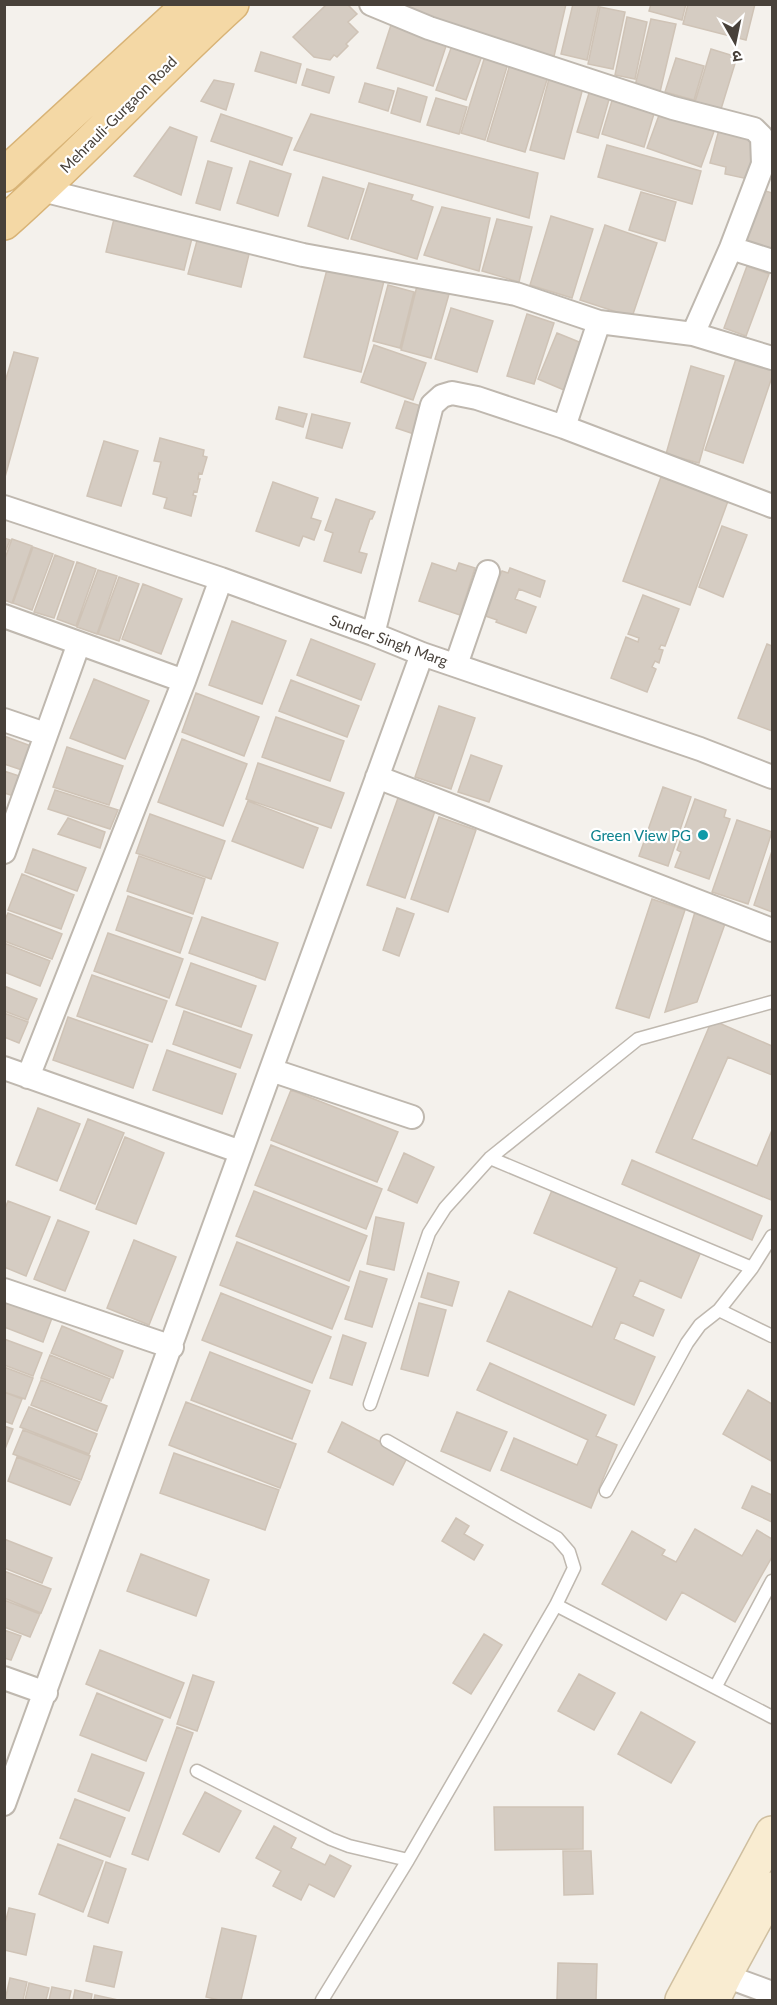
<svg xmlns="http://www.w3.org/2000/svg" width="777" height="2005" font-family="Lato,'Noto Sans Devanagari',sans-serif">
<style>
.building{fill:#d5ccc2;stroke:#cfc3b6;stroke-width:1.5}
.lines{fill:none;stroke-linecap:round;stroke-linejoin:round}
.lane-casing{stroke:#bfb8af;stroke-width:15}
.street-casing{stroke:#bfb8af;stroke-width:26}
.secondary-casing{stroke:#cfbfa0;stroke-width:36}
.primary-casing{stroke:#d8b376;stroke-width:36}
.lane{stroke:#fff;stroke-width:12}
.street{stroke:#fff;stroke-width:22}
.secondary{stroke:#f9ecd1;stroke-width:33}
.primary{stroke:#f4d8a5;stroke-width:33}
.culture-dot{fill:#0f9aa8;stroke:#fff;stroke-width:2}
.labels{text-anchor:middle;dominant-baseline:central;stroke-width:4.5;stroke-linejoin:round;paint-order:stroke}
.street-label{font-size:15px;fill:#48413a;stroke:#fff}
.culture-label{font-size:15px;fill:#0d838f;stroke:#fff;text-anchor:end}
</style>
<rect width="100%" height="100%" fill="#f4f1ec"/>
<path class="building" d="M327 4H347L357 14 348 22 358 32 346 44 348 46 337 57 334 55 330 60 314 57 293 37Z
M382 4H566L552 65Z
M573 4H599L587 60 561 54Z
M651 4H686L682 20 649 11Z
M688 4H755L746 40 683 24Z
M600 7 625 12 613 69 588 64Z
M627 17 647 22 635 79 615 75Z
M651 19 676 24 660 92 635 86Z
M391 25 447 43 433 86 377 68Z
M454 40 484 50 466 100 436 90Z
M711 49 737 57 721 109 695 102Z
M261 52 301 64 296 83 255 71Z
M486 53 509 60 485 140 461 133Z
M676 58 704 66 694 100 665 92Z
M511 61 549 73 525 152 487 141Z
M307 69 334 77 329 93 302 85Z
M550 75 584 84 564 159 530 150Z
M214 80 234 84 226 110 201 101Z
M365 83 394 91 388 111 359 102Z
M398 88 427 97 420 122 391 113Z
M590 90 610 96 598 138 577 132Z
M614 94 656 107 644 147 602 134Z
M436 98 467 107 459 134 427 125Z
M662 107 716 126 701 167 647 148Z
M221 114 292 138 282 165 211 141Z
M311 114 538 173 529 218 294 150Z
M720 126 762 139 748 179 725 174 726 167 710 163Z
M170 127 197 137 181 195 134 176Z
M607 145 701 171 692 204 598 177Z
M208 161 232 168 220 210 196 203Z
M250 161 291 174 278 216 237 203Z
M323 177 364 189 348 239 308 226Z
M369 183 413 195 411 200 433 207 417 259 351 239Z
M756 188 772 193V252L739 241Z
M641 192 676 202 665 241 629 230Z
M442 207 490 218 479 271 424 255Z
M551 216 593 229 572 298 530 285Z
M114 219 192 238 184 270 106 252Z
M497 219 532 227 519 282 482 271Z
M605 225 657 243 632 317 580 300Z
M198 237 250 250 241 287 188 274Z
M329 262 385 277 361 372 304 357Z
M747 266 769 274 746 336 724 328Z
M388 285 414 292 400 348 373 341Z
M417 286 449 294 431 358 401 350Z
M451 308 493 321 477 372 435 359Z
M527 314 554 323 534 384 507 376Z
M557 333 584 344 564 390 538 379Z
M374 345 426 363 413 400 361 382Z
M14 352 38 358 5 477 4 385Z
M737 356 772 368V377L743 463 705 450Z
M691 366 724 376 699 463 666 454Z
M405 401 424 407 414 434 396 428Z
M279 407 307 414 303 427 276 419Z
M312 414 350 423 342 448 306 438Z
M160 438 204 450 203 456 207 457 202 474 199 473 198 479H200L197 492 194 491 193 495 196 496 191 516 164 508 167 498 153 494 161 462 154 461Z
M104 441 138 451 121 506 87 496Z
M661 477 728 501 690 605 623 581Z
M273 482 318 498 311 518 321 521 314 540 303 536 299 546 256 531Z
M336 499 375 512 372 519H370L359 552 367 554 361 573 324 561 333 533 325 530Z
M722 526 747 535 723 597 699 587Z
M4 538 10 540 4 555Z
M12 539 32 546 12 603 4 600V561Z
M33 547 53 554 32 610 13 603Z
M55 555 74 562 54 618 34 612Z
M77 562 96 569 76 626 57 619Z
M432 563 456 571 459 563 475 568 460 615 419 601Z
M510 568 545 581 540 597 519 589 515 599 536 607 526 633 496 622 497 620 477 613 496 576 499 577 502 571 508 573Z
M98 570 117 576 97 634 77 627Z
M119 577 139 584 119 641 98 634Z
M143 584 182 599 161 654 122 639Z
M643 595 679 609 665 646 661 645 659 649 663 650 659 663 655 661 652 667 656 669 647 692 611 678 626 637 638 642 639 638 628 634Z
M232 621 286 641 262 704 209 685Z
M311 639 375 664 361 700 297 675Z
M767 644 772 646V731L738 718Z
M94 679 149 701 125 759 70 738Z
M291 680 359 706 347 737 279 711Z
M196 693 259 717 244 756 182 732Z
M439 706 475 718 451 789 415 777Z
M276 717 344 741 330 781 262 757Z
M4 736 31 746 22 770 4 764Z
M182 739 247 764 223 826 158 802Z
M67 747 123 766 109 805 53 787Z
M471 755 502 766 489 802 458 792Z
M258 763 344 793 331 828 246 799Z
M4 771 22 777 14 796 4 793Z
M663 787 691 797 668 866 639 856Z
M55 790 118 810 110 829 48 809Z
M398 798 435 811 405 898 367 885Z
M695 799 726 810 724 817 730 819 709 879 675 867 681 852 677 850Z
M248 801 318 828 303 868 232 841Z
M150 814 225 841 211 879 136 853Z
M439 817 476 830 448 912 411 899Z
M68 818 105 832 100 848 58 834Z
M737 820 772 832 748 904 712 892Z
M33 849 86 868 77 891 25 872Z
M772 851V912L754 905Z
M139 856 205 879 193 914 127 891Z
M22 874 74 895 61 929 8 910Z
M128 896 192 918 180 953 116 930Z
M652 899 685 910 649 1018 616 1008Z
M397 908 414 914 399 956 383 950Z
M695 912 726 921 697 1002 665 1012Z
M8 913 62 934 52 959 4 941V922Z
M202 917 278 943 265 980 189 953Z
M108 933 183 959 169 998 94 971Z
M4 943 50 961 40 986 4 972Z
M191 963 256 986 241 1027 176 1005Z
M92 975 167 1001 152 1042 77 1016Z
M4 986 37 999 28 1020 4 1011Z
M184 1011 252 1035 240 1068 173 1044Z
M4 1013 28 1022 19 1043 4 1037Z
M68 1017 148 1045 133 1088 53 1060Z
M712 1020 772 1046V1075L728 1057 692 1139 757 1166 772 1130 771 1200 656 1152Z
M167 1050 236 1074 222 1114 153 1090Z
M291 1090 398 1132 377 1182 271 1140Z
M38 1108 80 1124 57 1181 16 1165Z
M88 1119 124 1133 95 1204 60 1190Z
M125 1137 164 1153 136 1224 96 1209Z
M271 1145 382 1189 366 1229 255 1185Z
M404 1153 434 1167 417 1203 388 1190Z
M632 1160 762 1216 752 1240 622 1184Z
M553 1188 700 1254 681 1298 640 1280 633 1296 664 1310 653 1336 621 1322 614 1339 655 1357 634 1405 487 1341 509 1291 592 1327 617 1268 534 1233Z
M254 1191 367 1236 349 1281 236 1236Z
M8 1201 50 1217 26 1276 4 1267V1211Z
M376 1217 404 1223 394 1270 367 1264Z
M58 1220 89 1232 65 1291 34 1279Z
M134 1240 176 1257 149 1325 107 1308Z
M237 1242 349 1287 332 1329 220 1285Z
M360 1271 387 1279 372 1327 345 1319Z
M428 1273 459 1282 452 1306 421 1297Z
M221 1293 331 1337 312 1383 202 1340Z
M4 1299 52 1318 43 1342 4 1327Z
M419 1303 446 1310 428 1376 401 1369Z
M62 1326 123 1351 113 1378 51 1353Z
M343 1335 366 1343 352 1385 330 1378Z
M4 1339 42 1353 33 1376 4 1365Z
M210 1352 310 1391 292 1439 191 1400Z
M50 1355 110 1379 101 1401 41 1378Z
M490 1363 606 1415 596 1436 617 1445 591 1508 501 1470 514 1438 577 1465 588 1440 477 1390Z
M4 1367 33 1378 25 1399 4 1392Z
M41 1380 107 1406 97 1431 31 1405Z
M748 1390 772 1404V1458L771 1461 723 1434Z
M4 1392 22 1399 12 1424 4 1421Z
M186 1402 296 1444 280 1488 169 1445Z
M29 1407 97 1434 89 1454 20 1427Z
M457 1412 507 1432 490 1471 441 1451Z
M342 1422 408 1456 393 1485 328 1452Z
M4 1426 13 1429 5 1449H4Z
M23 1430 90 1456 81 1480 13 1454Z
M174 1453 279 1490 265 1530 160 1493Z
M17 1457 80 1482 70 1505 8 1481Z
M752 1486 772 1495V1522L742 1508Z
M456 1518 469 1526 464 1534 483 1545 474 1560 442 1541Z
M695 1529 742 1556 757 1530 772 1539V1557L735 1622 682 1592 666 1620 602 1584 632 1531 665 1550 662 1555 676 1562Z
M4 1539 52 1558 42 1583 4 1568Z
M141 1554 209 1580 196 1616 127 1591Z
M4 1571 51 1589 41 1613 4 1598Z
M4 1600 40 1614 30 1637 4 1627Z
M4 1630 21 1636 11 1660 4 1658Z
M484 1634 502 1645 471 1694 453 1683Z
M100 1650 184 1683 170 1718 86 1684Z
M579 1674 615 1693 594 1730 558 1711Z
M193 1675 214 1682 197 1731 177 1724Z
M97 1693 163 1720 146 1761 80 1735Z
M641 1712 695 1742 671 1783 618 1754Z
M177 1727 193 1733 148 1860 132 1854Z
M92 1754 144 1773 129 1811 78 1791Z
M205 1792 241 1811 219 1852 183 1834Z
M75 1799 125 1818 110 1857 60 1838Z
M494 1807H583V1849L495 1850Z
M274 1826 296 1838 291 1848 325 1865 330 1855 351 1866 334 1897 309 1884 301 1900 273 1886 281 1871 256 1858Z
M58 1844 103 1861 83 1912 39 1894Z
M563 1851H591L593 1894 564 1895Z
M106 1862 126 1869 108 1923 88 1916Z
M9 1908 35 1914 26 1955 4 1950V1927Z
M222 1928 256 1936 241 2000H219L206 1997Z
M94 1946 122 1952 114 1987 86 1981Z
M558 1963 597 1964 596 2000H557Z
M10 1978 27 1982 23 2000H5Z
M29 1983 49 1988 46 2000H25Z
M52 1987 71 1991 69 2000H49Z
M75 1990 92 1994 91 2000H73Z
M95 1995 118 2000H94Z"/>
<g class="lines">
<g class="lane-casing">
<path id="lane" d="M490 1158 752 1268
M719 1310 772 1336
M370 1404 429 1233 445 1208 490 1158 638 1039 772 1002
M606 1491 687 1343 700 1325 719 1310 752 1268 772 1236
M556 1605 772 1717
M716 1686 772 1581
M197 1771 331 1839 349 1846 408 1860
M322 2000 408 1860 556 1605 574 1568 569 1552 557 1538 387 1441"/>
</g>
<g class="street-casing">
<path id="street" d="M371 4 429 28 673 108 754 129 762 137 763 164 731 248 693 334
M42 190 303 255 516 294 599 322 693 334 772 358
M731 248 772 261
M564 427 599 322
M4 507 221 579 373 634 422 654 700 749 772 777
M4 616 184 681
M373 634 432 405 442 396 452 393 477 398 564 427 772 506
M456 665 488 572
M4 720 45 734
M377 777 772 930
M4 852 79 643
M4 1068 241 1152
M271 1070 412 1117
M28 1077 184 681 221 579
M4 1290 172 1347
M4 1678 46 1693
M4 1804 422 654
M712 1971 772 1993"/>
</g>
<g class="secondary-casing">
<path id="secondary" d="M682 2000 772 1833
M713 2000 725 1975 772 1889"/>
</g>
<g class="primary-casing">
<path id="primary" d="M4 175 190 4
M4 223C83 153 154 75 232 4"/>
</g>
<use href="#lane" class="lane"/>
<use href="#street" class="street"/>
<use href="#secondary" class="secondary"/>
<use href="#primary" class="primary"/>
</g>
<circle class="culture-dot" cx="703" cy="835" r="6"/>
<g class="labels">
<g class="street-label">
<text transform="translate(118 114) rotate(-45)">Mehrauli-Gurgaon Road</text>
<text transform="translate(389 640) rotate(20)">Sunder Singh Marg</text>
</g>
<g class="culture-label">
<text x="691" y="835">Green View PG</text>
</g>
</g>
<rect width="777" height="2005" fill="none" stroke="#48413a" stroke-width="12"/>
<g transform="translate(735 42) rotate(171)" stroke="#ffffff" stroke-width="4.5" paint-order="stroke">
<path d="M0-4.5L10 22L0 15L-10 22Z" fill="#48413a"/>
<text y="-9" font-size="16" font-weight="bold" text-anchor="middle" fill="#48413a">उ</text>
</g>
</svg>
